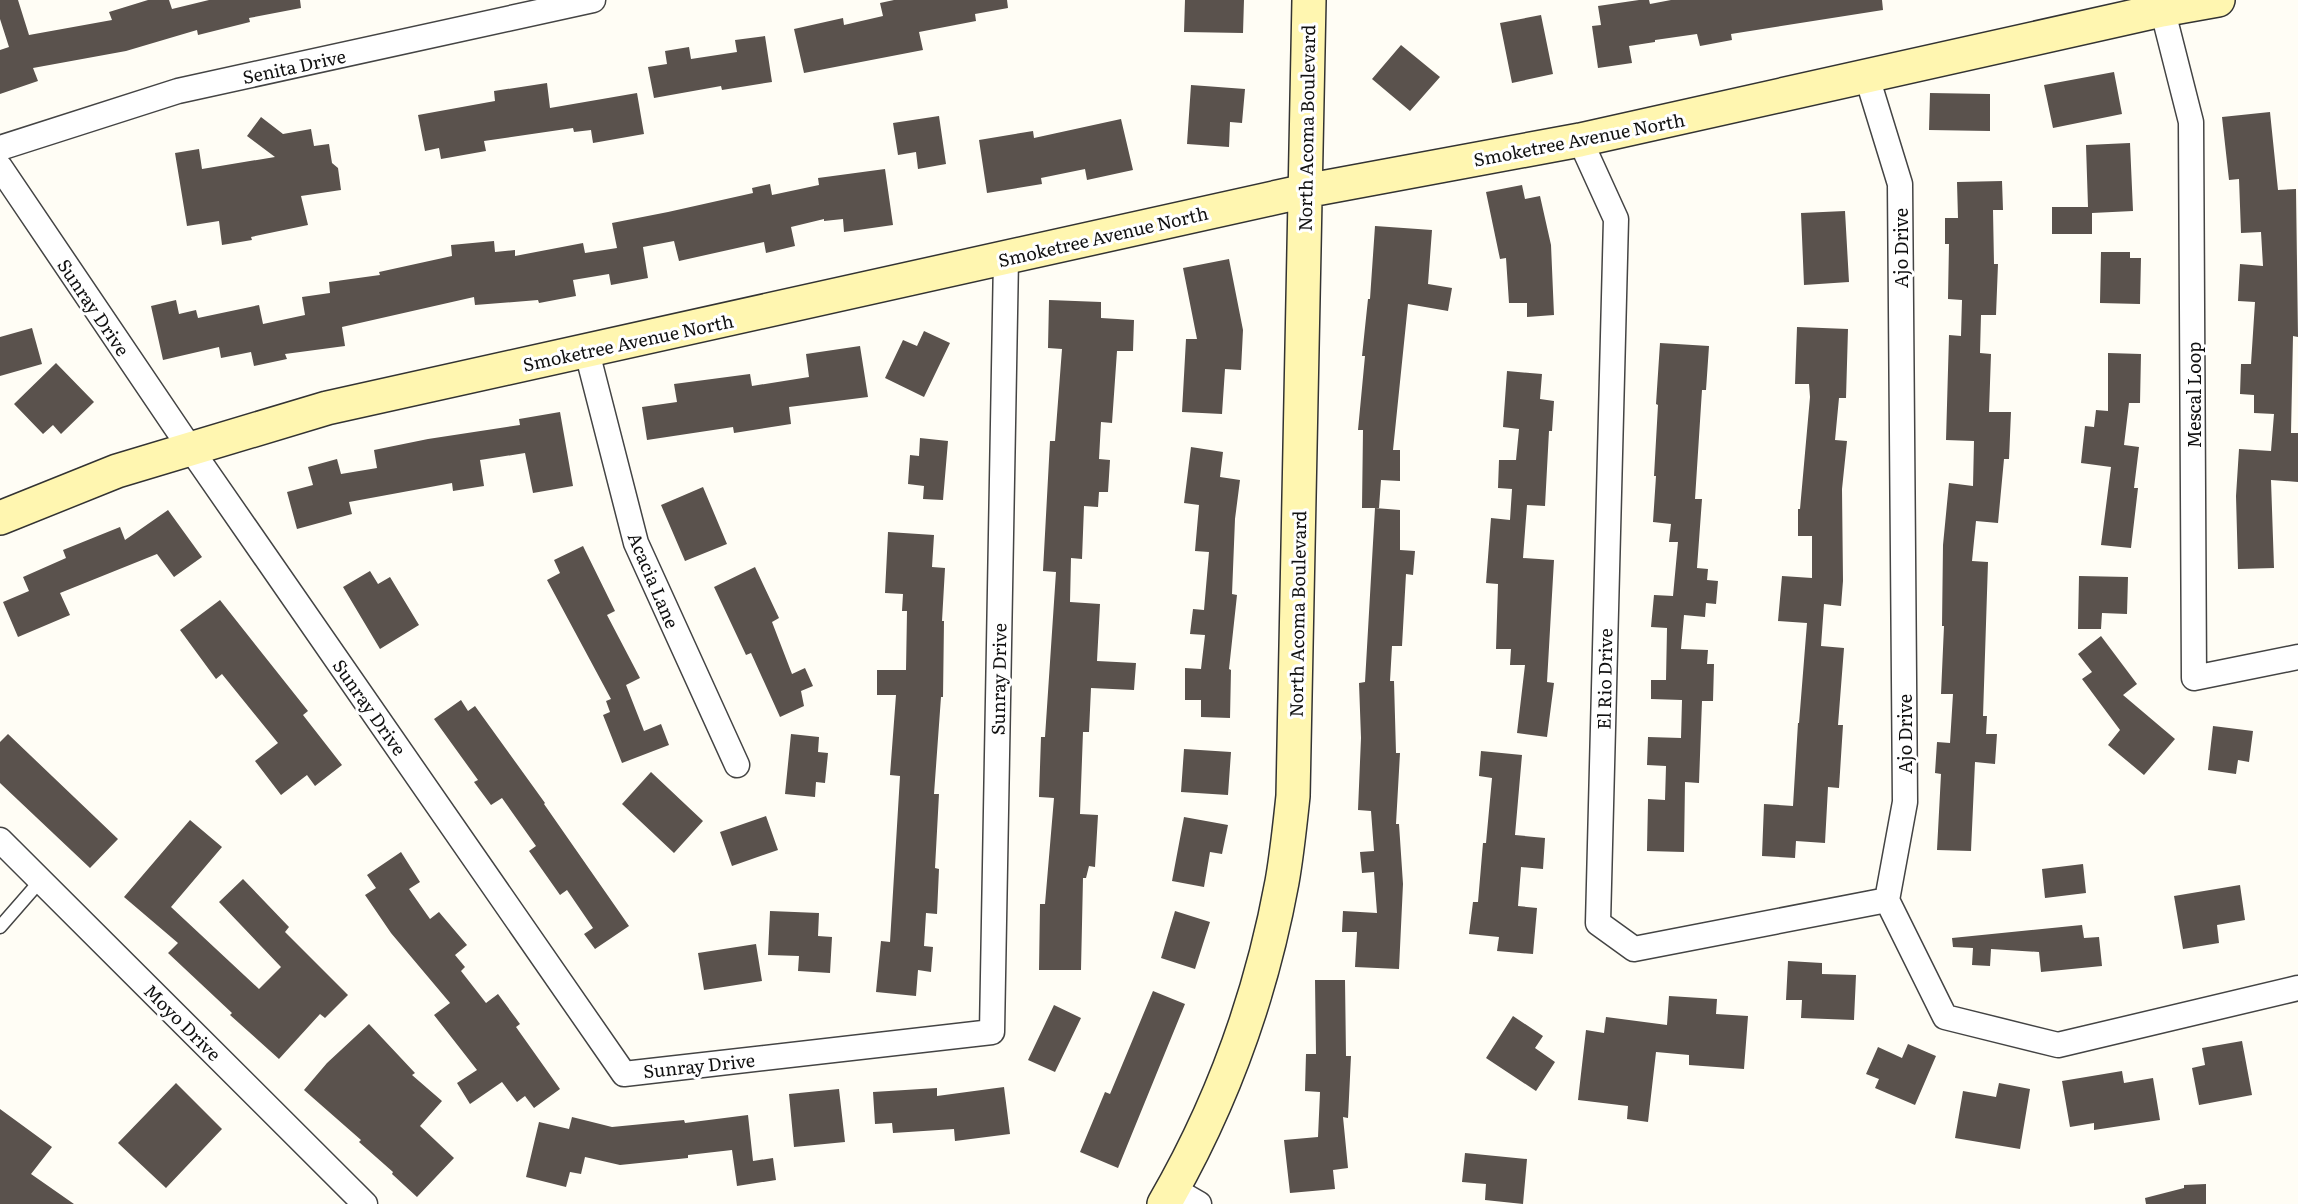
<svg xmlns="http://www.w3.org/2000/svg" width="2298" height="1204" font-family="Literata,serif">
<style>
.building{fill:#5a524d}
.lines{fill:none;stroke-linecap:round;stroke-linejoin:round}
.lane-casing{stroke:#444;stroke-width:15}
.street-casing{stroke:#444;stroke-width:27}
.secondary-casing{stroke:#333;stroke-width:36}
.lane{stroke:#fff;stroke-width:12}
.street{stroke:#fff;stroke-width:24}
.secondary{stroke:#fff6b0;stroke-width:33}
.labels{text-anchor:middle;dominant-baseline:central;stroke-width:6;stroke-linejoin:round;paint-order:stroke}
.street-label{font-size:18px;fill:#111;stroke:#fff}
</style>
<rect width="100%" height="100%" fill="#fffdf5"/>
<path class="building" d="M0 0H18L29 35 112 20 109 12 148 0H169L172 9 209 0H300L301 8 249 18 250 22 198 35 197 30 126 51 33 68 38 81 0 94V50L9 47 0 19Z
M894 0H1007L1008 8 975 14 976 21 919 32 923 50 804 73 794 29 843 18 844 25 883 16 880 3Z
M1185 0H1244L1243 33 1184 32Z
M1639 0H1649L1650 4 1671 0H1882L1883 10 1731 34 1732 40 1700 46 1697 34 1655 40V42L1629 46 1632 63 1598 68 1592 26 1601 25 1598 6Z
M1541 15 1553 74 1512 83 1500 23Z
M765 36 772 82 722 90 721 86 654 98 648 67 667 64 665 51 689 47 691 59 737 52 735 40Z
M1401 45 1440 77 1410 111 1372 79Z
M2114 72 2122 114 2053 128 2044 85Z
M547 83 550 108 637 93 644 134 593 143 591 130 574 132 573 128 484 141 486 151 441 159 439 148 425 151 418 115 495 101 494 91Z
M1191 85 1245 89 1242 123 1230 122 1229 147 1187 144Z
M1930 93 1990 94V131L1929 130Z
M2270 112 2278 190 2296 189 2298 337 2293 336 2291 433H2298V482L2271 480 2274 568 2238 569 2236 496 2239 449 2271 451 2274 414 2254 413V395L2240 394 2241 364H2251L2255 302 2238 301 2240 264 2263 266 2261 232 2241 233 2239 179 2229 180 2222 117Z
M939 116 946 164 918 169 916 152 898 155 893 123Z
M261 117 283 134 311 129 314 146 329 144 332 163 338 168 341 190 301 196 308 225 251 237 252 240 222 245 219 221 187 226 175 153 199 149 202 169 275 157 247 136Z
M1121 119 1133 170 1087 180 1085 169 1041 178 1042 184 987 193 979 140 1033 131 1034 138Z
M2130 143 2133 211 2092 213V234H2052V207H2088L2086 145Z
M885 169 893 225 844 232 843 219 824 221V219L791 227 795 246 766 253 764 242 679 261 674 241 643 247 648 278 611 285 609 274 573 280 576 296 539 303 538 300 475 305 474 297 342 327 345 346 285 354 287 359 254 366 251 352 221 358 219 347 163 360 151 306 176 300 179 314 196 310 198 318 259 305 263 324 305 315 302 297 330 293 329 282 380 275 379 272 452 256 451 245 494 241 495 252 515 250V256L583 243 585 253 617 248 612 223 668 212 753 193 752 188 770 184 772 195 819 185 818 178Z
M2002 181 2003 210H1993L1994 264H1998L1996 315H1981L1980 353 1991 354 1989 412H2011L2009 459H2004L1998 523 1976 521 1972 561 1988 562 1983 716H1987L1986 734H1997L1995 764 1975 762 1971 851 1937 850 1941 774 1935 773 1937 742 1950 743 1953 694H1941L1944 626H1942L1943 545 1949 483 1973 486 1974 441 1946 440 1949 335 1961 336 1962 300 1948 299 1949 244H1945V218H1958L1957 182Z
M1522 185 1525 199 1540 196 1551 245 1554 315 1527 317V303H1509L1506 258 1500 259 1486 192Z
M1845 211 1849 282 1804 285 1801 213Z
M1375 226 1432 230 1428 284 1452 288 1448 311 1408 304 1393 450H1400V481L1381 480 1379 508H1362L1363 430H1358L1365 356H1362L1368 299H1370Z
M2101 252H2130V258H2141L2140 304 2100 303Z
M1229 259 1243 330 1241 370 1225 369 1222 414 1182 412 1186 339H1197L1183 268Z
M1049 300 1101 302V318L1134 320 1133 351H1117L1112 423 1101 422 1099 459 1110 460 1108 492H1099L1098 507 1084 506 1082 559 1071 558 1070 602 1100 604 1097 661 1136 663 1134 690 1091 688 1089 732H1083L1080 814 1098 815 1095 867 1089 866 1086 878H1083L1081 970H1039L1040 904H1045L1054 798 1039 797 1041 737H1045L1056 572 1043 571 1050 441H1055L1062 349 1048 348Z
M1797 327 1848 329 1846 398H1839L1835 440 1847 441 1842 489 1843 581 1841 606 1824 604 1821 646 1844 648 1838 725H1843L1839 788 1828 787 1825 843 1796 841 1795 858 1762 856 1764 804 1793 806 1798 723H1799L1807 623 1778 621 1782 576 1812 578V536H1798V509H1800L1810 397 1809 384H1795Z
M32 328 42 364 0 376V337Z
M924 331 950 343 924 397 885 378 903 340 917 346Z
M1660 343 1709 346 1706 390H1702L1695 499H1702L1697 568 1708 569 1707 580 1718 581 1716 604 1706 603 1705 617 1684 615 1681 649 1708 650 1707 664H1714L1713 701H1702L1699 783 1685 782 1684 852 1647 851 1648 799 1665 800 1666 766 1647 765 1648 737 1681 738 1682 700 1651 699V680H1666L1667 628 1651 627 1654 595 1673 596 1678 542H1669L1671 524 1653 522 1656 476H1654L1658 405 1656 404Z
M860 346 868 397 789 407 791 424 734 433 733 427 647 440 642 407 677 402 674 384 750 374 752 386 809 377 806 354Z
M2108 353 2141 354 2140 403H2129L2124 445 2139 447 2134 488H2138L2131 548 2101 545 2111 467 2081 463 2085 426 2094 427 2096 410 2108 411Z
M56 363 94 402 61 434 53 425 43 434 14 404Z
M1507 371 1542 374 1540 399 1554 401 1552 431H1549L1545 506 1527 505 1523 558 1554 560 1547 682 1554 683 1547 737 1517 733 1525 665H1510L1511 649H1496L1498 584 1486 583 1491 518 1510 520 1512 489 1498 488 1499 460H1516L1519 429 1503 427Z
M560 412 573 486 533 493 525 453 480 460 484 486 453 491 452 483 349 502 352 514 297 529 287 492 313 485 308 467 337 459 341 474 377 468 374 450 428 439 520 425 519 419Z
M920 438 948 441 943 500 923 499 924 486 908 484 910 455 919 456Z
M1191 447 1223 452 1220 477 1240 480 1235 519 1232 594 1237 595 1229 669 1231 670 1230 718 1201 717V700H1185V668L1201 669 1205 635 1190 634 1193 609 1204 610 1209 552 1195 551 1199 505 1184 503Z
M703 487 727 544 685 561 661 505Z
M1375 508 1400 510V550L1415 551 1413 575 1406 574 1402 646H1392L1390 681H1394L1396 753H1400L1396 824H1399L1403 884 1399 969 1355 967 1357 932H1342L1343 911 1377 913 1374 872 1362 873 1360 852 1374 851 1371 811 1358 810 1361 738 1359 683 1365 682Z
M168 510 202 557 174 577 157 554 60 593 70 615 18 637 3 602 29 591 23 577 66 558 63 550 120 527 125 540Z
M888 532 934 535 932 567 945 568 942 621H944L943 697H941L934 794H939L935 868 939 869 937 914 926 913 924 946 933 947 931 972 918 970 916 996 876 992 881 941 890 942 900 776 890 775 896 695H877V670H906L907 611H902L903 594 885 593Z
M583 546 615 611 607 615 640 678 626 685 644 731 661 724 669 745 622 763 603 715 610 712 606 701 611 699 547 580 560 573 554 560Z
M755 567 779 618 772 622 792 674 805 668 813 686 801 691 804 706 780 717 751 653 746 655 714 587Z
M370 571 378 584 390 577 419 625 380 649 343 587Z
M2079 576 2128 577 2127 614 2102 613 2101 629H2078Z
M220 600 308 711 303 715 342 765 315 786 307 775 281 795 255 761 278 743 222 674 216 679 180 630Z
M2101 636 2137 684 2123 695 2175 739 2144 775 2108 745 2120 730 2082 679 2092 672 2078 654Z
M461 700 468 711 475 706 545 803 544 804 629 926 595 949 584 934 593 928 567 890 560 895 529 851 536 846 502 798 491 805 474 782 478 780 434 719Z
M2213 726 2253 731 2249 762 2238 760 2236 774 2208 770Z
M8 734 118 839 90 868 0 783V742Z
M791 734 819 737 818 752 828 753 825 783 816 782 815 797 785 794Z
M1184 749 1231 752 1228 795 1181 792Z
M1481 751 1522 755 1515 835 1545 838 1543 869 1521 867 1518 906 1537 908 1533 954 1497 951 1499 937 1469 934 1473 902H1478L1483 843H1486L1492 778 1479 776Z
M651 772 703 821 674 853 622 804Z
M766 816 778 850 732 866 720 832Z
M1184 817 1228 825 1222 854 1210 852 1204 887 1172 881Z
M190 820 222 847 171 907 259 989 281 967 219 902 243 879 289 927 285 932 348 995 325 1018 320 1014 279 1059 230 1015 232 1013 168 953 178 943 124 897Z
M401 852 420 882 409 889 430 919 439 912 467 945 455 955 465 967 461 971 486 1003 498 994 520 1024 516 1027 560 1089 534 1108 525 1096 517 1102 502 1082 470 1104 457 1083 477 1070 434 1015 450 1003 391 933 365 895 376 888 367 875Z
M2083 864 2086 893 2045 898 2042 869Z
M2240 885 2245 920 2217 925 2219 943 2183 949 2174 896Z
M770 911 819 913 818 936 832 937 830 973 798 971 799 956 768 955Z
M1175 911 1210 922 1195 969 1161 958Z
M2082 925 2084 938 2099 937 2102 966 2041 972 2039 952 1991 949 1990 966 1972 965 1973 948 1953 947 1952 938Z
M756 944 762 981 704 990 698 953Z
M1788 961 1822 963V974L1856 975 1854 1020 1801 1018 1802 1000H1786Z
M1315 980H1345L1346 1056H1351L1348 1118 1343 1117 1348 1168 1333 1170 1335 1189 1290 1193 1284 1140 1318 1137 1320 1092 1305 1091 1306 1054H1316Z
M1153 991 1185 1004 1118 1168 1080 1152 1105 1092 1110 1094Z
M1669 996 1717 999 1716 1014 1748 1016 1744 1069 1689 1065V1055L1656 1052 1648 1122 1627 1119 1628 1106 1578 1100 1586 1030 1604 1033 1606 1017 1667 1025Z
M1054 1005 1081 1018 1055 1072 1028 1060Z
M1513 1016 1543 1036 1535 1048 1555 1062 1536 1091 1486 1058Z
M369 1024 415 1073 412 1075 442 1101 420 1126 454 1158 417 1197 392 1174 393 1172 359 1142 361 1140 304 1090 327 1063Z
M2242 1041 2252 1095 2199 1105 2192 1068 2205 1065 2202 1048Z
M1908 1044 1936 1056 1915 1105 1875 1088 1879 1079 1866 1074 1878 1047 1902 1058Z
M2122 1071 2124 1083 2153 1078 2160 1120 2094 1130V1123L2070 1127 2062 1081Z
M176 1083 222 1129 166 1188 118 1143Z
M1999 1083 2030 1089 2020 1149 1955 1138 1963 1091 1996 1097Z
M1004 1087 1010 1134 955 1141 954 1129 893 1133 892 1123 875 1124 873 1092 937 1088V1096Z
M839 1089 845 1142 794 1147 789 1094Z
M0 1109 52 1147 31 1174 74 1204H0Z
M748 1115 753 1161 773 1158 776 1180 737 1186 732 1150 688 1155V1158L620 1165 585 1157 581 1174 570 1172 566 1187 526 1177 539 1122 569 1129 572 1117 612 1127 684 1120 685 1123Z
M1465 1153 1527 1159 1523 1204 1485 1200 1486 1184 1462 1182Z
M2206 1184V1204H2146L2145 1198 2184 1188V1185Z"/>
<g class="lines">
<g class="lane-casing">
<path id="lane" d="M0 927 41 880"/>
</g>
<g class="street-casing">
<path id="street" d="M2160 0 2191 122 2194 678 2298 657
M1867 77 1900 184 1905 802 1887 900 1945 1017 2058 1045 2298 988
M1580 140 1616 219 1598 923 1634 949 1887 900
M0 148 178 91 593 0
M0 167 190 448 624 1074 992 1032 1006 258
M587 352 636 543 737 765
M0 840 365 1204
M1173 1189 1199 1204"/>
</g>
<g class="secondary-casing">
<path id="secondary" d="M0 518 117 471 327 408 1305 191 1580 140 2162 10 2218 0
M1164 1204C1222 1104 1261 996 1282 882 1287 854 1290 824 1293 796L1309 0"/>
</g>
<use href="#lane" class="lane"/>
<use href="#street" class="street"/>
<use href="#secondary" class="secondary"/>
</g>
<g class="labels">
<g class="street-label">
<text transform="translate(294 66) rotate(-12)">Senita Drive</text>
<text transform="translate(1306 128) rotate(-89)">North Acoma Boulevard</text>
<text transform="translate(1579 139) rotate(-11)">Smoketree Avenue North</text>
<text transform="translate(1103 236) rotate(-13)">Smoketree Avenue North</text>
<text transform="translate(1900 248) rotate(-90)">Ajo Drive</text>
<text transform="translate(94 307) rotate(56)">Sunray Drive</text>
<text transform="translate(628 342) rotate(-12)">Smoketree Avenue North</text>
<text transform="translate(2193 395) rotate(-90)">Mescal Loop</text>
<text transform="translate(654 580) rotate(67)">Acacia Lane</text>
<text transform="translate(1297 614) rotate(-89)">North Acoma Boulevard</text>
<text transform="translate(998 679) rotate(-89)">Sunray Drive</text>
<text transform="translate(1604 679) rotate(-89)">El Rio Drive</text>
<text transform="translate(370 707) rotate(55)">Sunray Drive</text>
<text transform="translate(1904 734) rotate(-90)">Ajo Drive</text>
<text transform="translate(183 1022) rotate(45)">Moyo Drive</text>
<text transform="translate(699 1065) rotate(-6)">Sunray Drive</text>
</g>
</g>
</svg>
